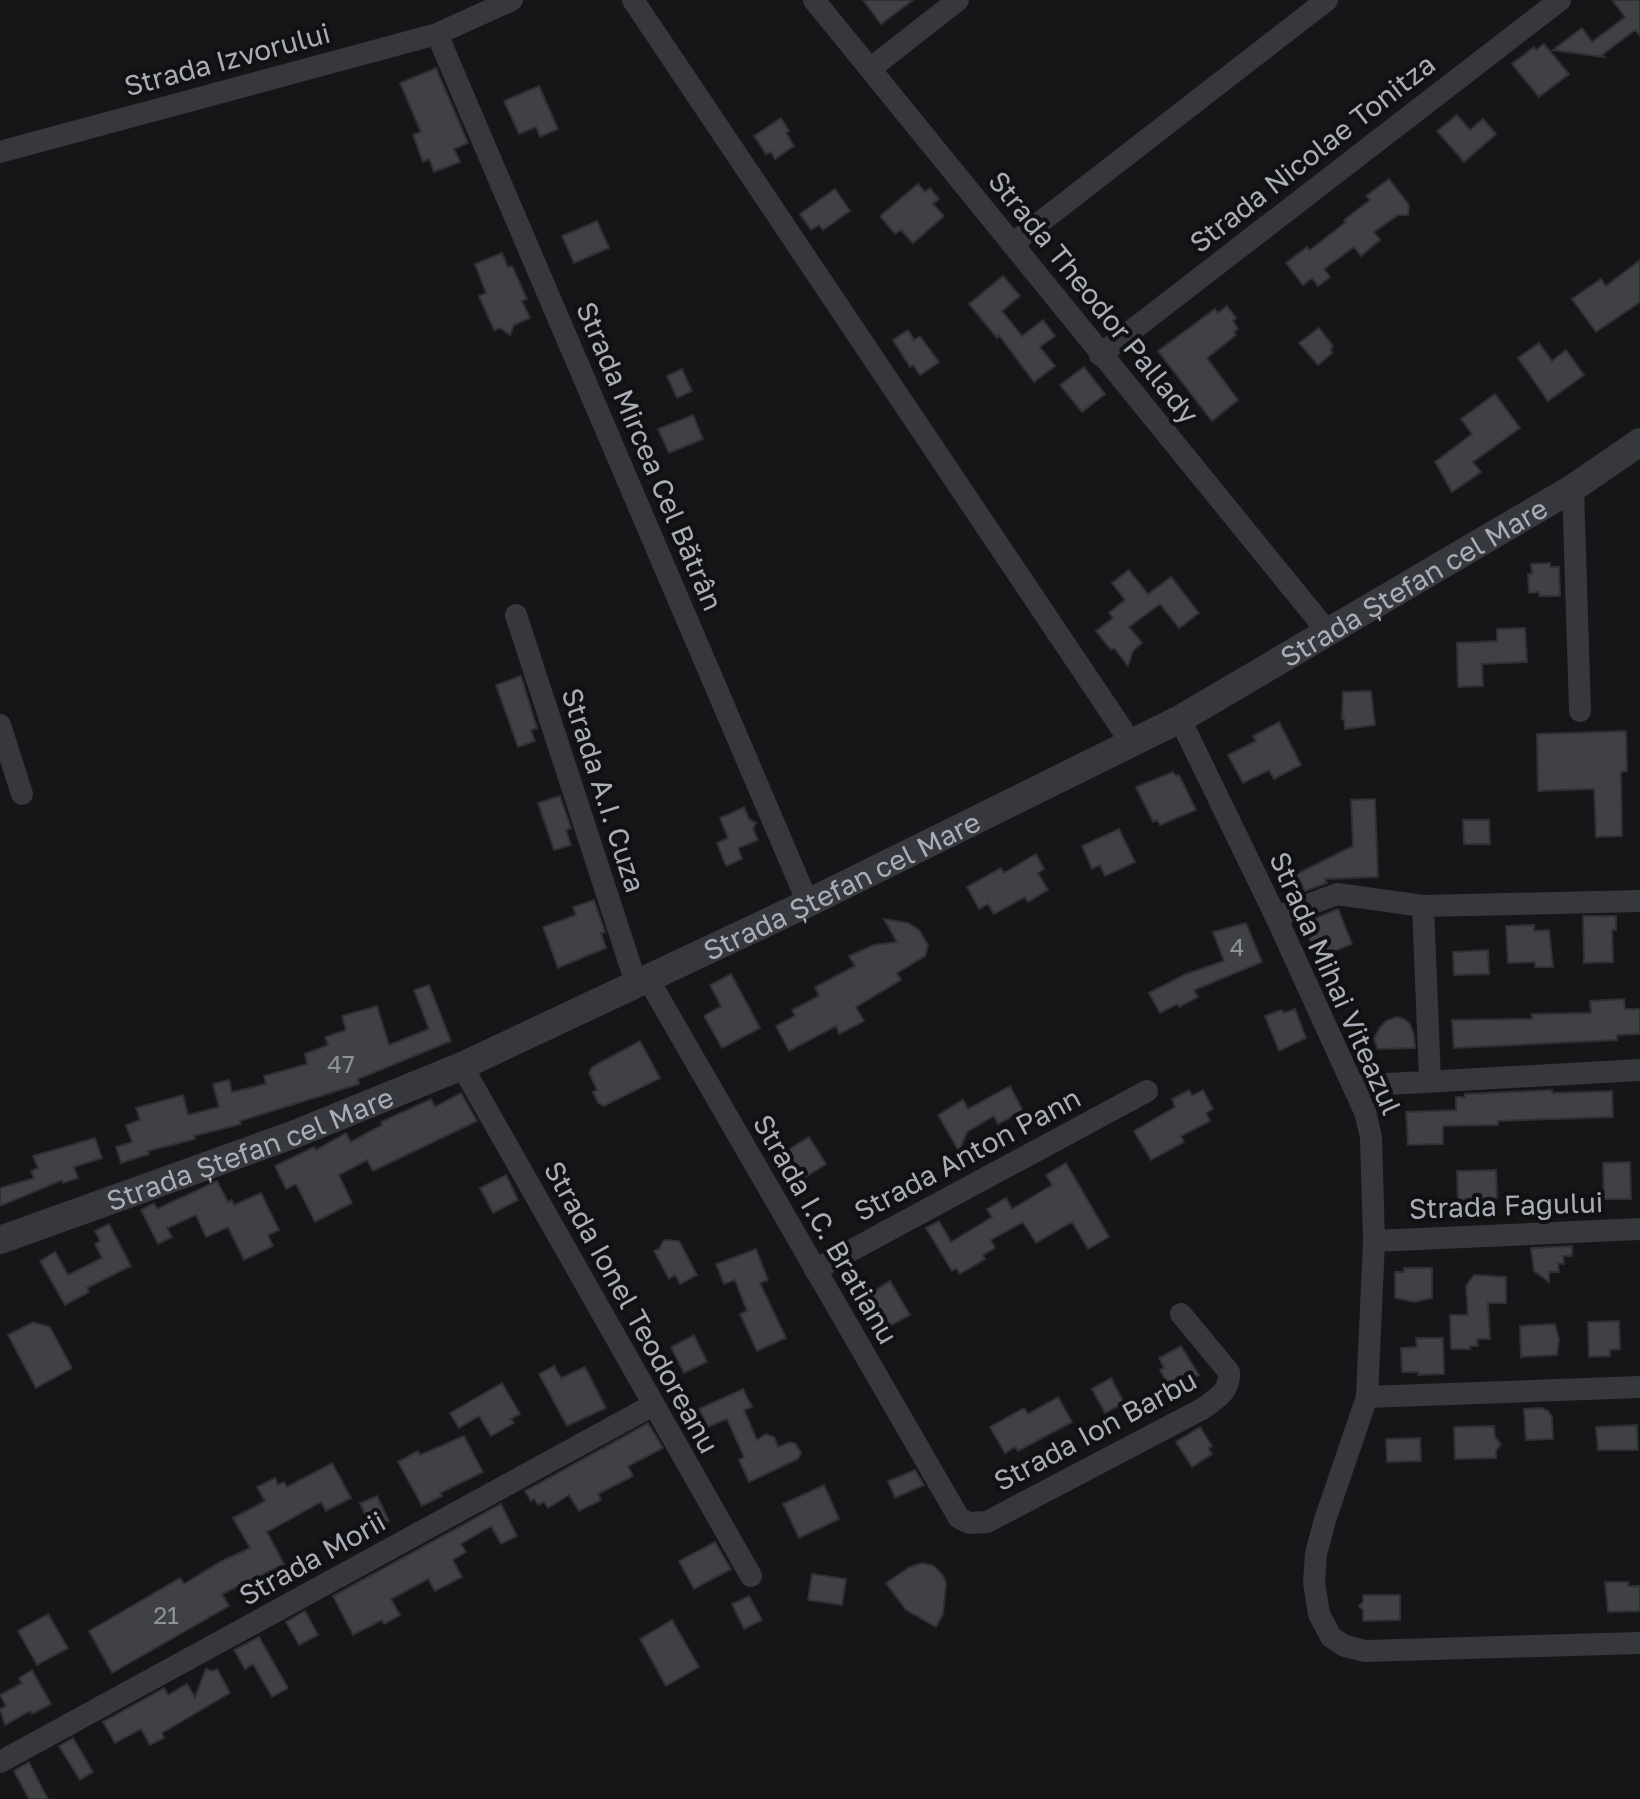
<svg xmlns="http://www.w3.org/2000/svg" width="1640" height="1799" font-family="'Golos Text',sans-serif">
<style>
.building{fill:#404145;stroke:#303034;stroke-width:2}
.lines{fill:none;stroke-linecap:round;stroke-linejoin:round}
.minor{stroke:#37383d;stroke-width:22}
.tertiary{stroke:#37383d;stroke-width:28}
.labels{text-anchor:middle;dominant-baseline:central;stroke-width:8;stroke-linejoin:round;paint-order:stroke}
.number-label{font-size:24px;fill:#8e929b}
.street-label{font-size:28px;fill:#a8adb8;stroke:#111113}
</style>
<rect width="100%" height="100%" fill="#161618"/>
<path class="building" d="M863 0H913L881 24Z
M1612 0H1640V36L1635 30 1602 55 1604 57 1553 50 1582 28 1592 42 1625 17Z
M1544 44 1569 74 1539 97 1512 64 1534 47 1536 50Z
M436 68 468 143 454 149 460 162 434 172 429 159 423 162 413 135 421 132 400 83Z
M539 86 558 129 540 137 536 127 519 134 504 101Z
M1457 115 1470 130 1483 119 1496 134 1464 162 1437 131Z
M781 118 789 131 786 133 794 146 775 159 771 152 766 154 754 136Z
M1389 179 1409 205 1408 215H1398L1374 232 1380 240 1361 256 1354 247 1324 269 1330 277 1318 286 1312 278 1303 285 1286 263 1307 247 1310 250 1346 222 1344 220 1370 200 1366 196Z
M918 184 925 192 930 188 939 199 933 204 944 216 913 243 901 230 895 234 880 216Z
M835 189 850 211 823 230 819 225 811 230 800 214Z
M597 221 609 248 574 263 562 236Z
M502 253 508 267 512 266 527 299 522 301 530 318 514 325 510 335 500 328 494 330 479 296 486 293 475 264Z
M1640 260V302L1596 332 1572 299 1601 279 1606 286Z
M1003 276 1020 296 1002 311 1022 336 1043 320 1055 336 1040 347 1055 366 1034 382 999 335 997 338 969 304Z
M1227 306 1236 318 1233 321 1238 329 1234 332 1236 335 1207 358 1238 400 1212 421 1158 351 1215 309 1218 313Z
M1319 328 1333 346 1331 348 1332 353 1318 365 1299 343Z
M908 330 914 340 920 336 939 362 920 375 913 365 910 367 893 340Z
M1539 343 1552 361 1566 350 1584 375 1548 401 1518 358Z
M1084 367 1105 394 1082 412 1060 385Z
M682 369 692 391 677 398 667 376Z
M1495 394 1520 428 1473 462 1481 472 1452 492 1435 462 1472 434 1461 419Z
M693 415 703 439 669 453 658 429Z
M1550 563V567H1559L1560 596H1539V592L1529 593 1528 574H1532L1531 564Z
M1129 570 1148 594 1171 577 1199 613 1179 628 1160 604 1129 627 1142 643 1133 651 1128 666 1114 648 1111 650 1096 631 1113 618 1109 613 1125 600 1112 583Z
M1525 628 1527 662 1482 664 1483 686 1458 687 1457 643 1497 641V629Z
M521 676 537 728 531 730 535 741 518 747 496 685Z
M1371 691 1375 725 1345 729 1344 719H1342L1343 692Z
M1279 722 1301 765 1274 779 1269 770 1243 783 1228 755 1256 741 1253 736Z
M1626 731 1627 771 1621 772 1622 836 1596 837 1594 789 1538 791 1537 734Z
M1173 772 1176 776 1179 775 1196 810 1160 825 1157 820 1153 822 1136 787Z
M560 796 571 828 566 830 571 845 554 850 538 803Z
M1375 799 1378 877 1325 879 1327 883 1305 891 1299 879 1285 880 1353 846 1351 800Z
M744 807 749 819 756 823 753 829 758 840 738 848 742 859 726 866 717 843 728 838 720 818Z
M1463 820H1489L1490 844H1464Z
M1119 829 1135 862 1105 876 1100 865 1092 869 1082 846Z
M1036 854 1044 869 1038 873 1048 890 1028 902 1025 897 994 914 988 904 979 909 967 887 1001 868 1004 873Z
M594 900 605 932 601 933 606 948 558 968 543 927 576 915 573 907Z
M1338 909 1352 944 1317 958 1303 923Z
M1583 916H1616V930H1612L1613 962 1584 963Z
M884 919 908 923 919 930 928 945 925 956 897 973 901 980 856 1007 864 1021 839 1034 836 1026 789 1051 776 1026 795 1016 792 1010 819 996 815 987 855 966 849 956 874 945 897 942Z
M1246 923 1262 962 1194 990 1198 997 1179 1007 1177 1004 1160 1013 1149 993 1186 974 1224 961 1213 932Z
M1534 925V931L1549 930 1553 967H1535V962L1508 963 1506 926Z
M1488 950 1489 974 1454 975 1453 952Z
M731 974 760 1028 722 1048 704 1016 721 1006 710 985Z
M429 985 451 1041 358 1079 359 1084 240 1121 241 1124 194 1136 195 1139 148 1151 149 1154 121 1163 116 1147 132 1142 126 1125 140 1120 136 1108 183 1095 188 1115 219 1107 213 1084 229 1080 232 1092 266 1084 264 1076 307 1064 305 1054 328 1045 325 1037 346 1030 342 1016 377 1006 389 1045 429 1029 414 990Z
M1624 999 1625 1009H1640V1034L1617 1035V1040L1454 1048 1452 1020 1532 1019V1014L1591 1013 1590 1001Z
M1295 1009 1306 1038 1279 1051 1265 1016 1281 1010 1284 1013Z
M1396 1017 1404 1019 1410 1024 1414 1035 1415 1048 1378 1049 1374 1039 1380 1027 1386 1021Z
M640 1041 660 1078 604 1106 598 1103 593 1092 597 1090 589 1073 592 1067Z
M1010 1086 1023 1111 998 1124 994 1116 967 1132 959 1151 938 1115 963 1100 968 1109Z
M1189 1090 1192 1096 1203 1090 1213 1109 1206 1113 1210 1121 1181 1136 1184 1142 1151 1160 1134 1131 1175 1107 1172 1099Z
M1552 1090V1093L1612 1091 1613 1117 1498 1121V1125L1443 1126V1144L1408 1145 1406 1112 1456 1110V1097H1465V1094Z
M461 1093 477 1121 373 1171 367 1160 339 1175 352 1203 315 1222 296 1184 286 1189 275 1166 314 1147 316 1150 346 1133 351 1142 382 1125 381 1122 431 1099 435 1107Z
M809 1137 826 1164 799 1181 782 1154Z
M95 1138 102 1158 74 1167 78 1178 63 1183 62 1180 0 1206V1188L34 1178 31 1171 38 1168 33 1156Z
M1630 1162 1631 1199H1604L1603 1163Z
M1066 1163 1109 1237 1088 1249 1072 1222 1036 1243 1023 1222 991 1240 995 1248 983 1255 985 1259 960 1274 956 1268 952 1271 926 1228 939 1221 951 1242 992 1217 987 1209 1006 1198 1012 1209 1052 1185 1046 1175Z
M1496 1170 1497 1198 1486 1199V1203L1468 1204 1467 1199 1458 1200 1457 1171Z
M506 1175 518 1200 493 1213 480 1188Z
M217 1181 228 1202 232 1200 234 1205 261 1193 279 1230 268 1235 273 1246 244 1260 228 1227 206 1237 196 1215 167 1228 172 1237 158 1244 141 1210 154 1203 157 1209Z
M109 1224 131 1266 87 1288 89 1292 65 1305 40 1261 55 1252 68 1275 102 1258 95 1244 100 1241 95 1231Z
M664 1240 679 1241 697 1275 680 1284 675 1275 669 1279 654 1251 659 1249Z
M1572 1246V1256H1563L1564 1264 1558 1263 1559 1272H1549V1282L1534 1271 1531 1248Z
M756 1249 768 1280 760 1283 786 1338 757 1351 740 1314 747 1311 735 1280 724 1284 716 1264Z
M1404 1268H1432V1298L1414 1302 1395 1298V1272H1404Z
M1474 1275 1506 1277V1303H1488L1490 1339H1477L1478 1346H1470V1349H1451L1450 1315H1468L1466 1286Z
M890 1281 910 1315 882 1330 877 1321 868 1318 870 1309 867 1303 871 1293Z
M1619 1321 1620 1349 1610 1350V1356L1589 1357 1588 1322Z
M33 1322 50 1327 72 1368 36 1388 8 1335Z
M1555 1324 1559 1340 1557 1355 1521 1357 1520 1326Z
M694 1335 707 1362 684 1373 671 1347Z
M1416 1338H1443L1444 1374 1418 1375V1372H1402L1401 1348 1417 1347Z
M1181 1346 1199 1375 1171 1390 1160 1370 1164 1368 1159 1358Z
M554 1366 561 1378 585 1367 606 1408 567 1426 539 1374Z
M1111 1378 1124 1403 1105 1413 1092 1389Z
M502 1383 520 1414 511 1419 514 1423 491 1436 479 1416 459 1428 450 1413Z
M743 1389 752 1407 744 1410 757 1440 766 1434 774 1437 778 1447 790 1442 796 1444 801 1453 798 1459 749 1482 739 1460 744 1457 727 1419 708 1427 699 1409Z
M1058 1397 1072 1422 1018 1451 1015 1447 1005 1453 990 1427 1024 1408 1028 1414Z
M1541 1408 1548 1411 1552 1417 1553 1439 1526 1440 1524 1409Z
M648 1423 663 1448 628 1466 633 1476 598 1494 601 1500 579 1511 569 1495 548 1508 544 1502 538 1505 534 1499 531 1501 525 1491Z
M1637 1425 1638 1450H1598L1596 1427Z
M1494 1426 1495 1437 1501 1444 1496 1451V1458L1455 1459 1454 1427Z
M1200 1427 1212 1446 1208 1448 1212 1454 1192 1467 1176 1442Z
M464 1436 483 1472 440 1493 442 1496 422 1506 398 1462 418 1451 420 1455Z
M1420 1438 1421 1461 1387 1462 1386 1439Z
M332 1463 351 1498 326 1511 321 1502 267 1532 284 1564 222 1594 229 1606 112 1673 89 1631 180 1578 184 1584 220 1562 250 1548 233 1518 265 1501 257 1487 275 1478 278 1485 284 1482 287 1487Z
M915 1470 924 1485 895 1498 888 1481Z
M824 1485 839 1519 799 1538 783 1504Z
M377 1496 389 1521 372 1529 360 1503Z
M501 1504 517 1536 501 1544 491 1526 461 1544 466 1552 453 1560 462 1577 435 1591 428 1579 391 1599 400 1615 384 1624 382 1620 353 1635 333 1596Z
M715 1542 731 1569 694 1589 679 1561Z
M922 1563 934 1566 944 1577 946 1584 943 1614 936 1627 906 1610 886 1583 910 1567Z
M812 1574 846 1579 842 1605 808 1600Z
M1605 1582H1628V1586H1640V1611L1608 1612Z
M1363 1595H1400V1620L1363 1621V1610L1359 1606 1363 1602Z
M749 1596 762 1620 744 1629 732 1604Z
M305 1611 318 1635 299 1645 286 1622Z
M48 1614 68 1648 37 1665 18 1631Z
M672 1620 699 1667 666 1686 640 1639Z
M259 1637 288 1688 272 1697 253 1664 245 1669 234 1650Z
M206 1669 213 1671 217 1669 230 1693 162 1733 164 1738 150 1745 141 1729 115 1743 103 1722 164 1688 168 1695 187 1684 195 1697Z
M32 1670 51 1704 32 1714 30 1711 5 1725 0 1709 6 1706 0 1695 22 1683 19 1678Z
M73 1738 93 1772 80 1780 59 1746Z
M29 1762 41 1786 48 1799H29L14 1771Z"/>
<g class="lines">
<path class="minor" d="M633 0 1132 744
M814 0 1327 631
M437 34 808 903
M870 69 958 0
M0 152 437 34 512 0
M1012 244 1327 0
M1100 355 1560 0
M1573 488 1580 711
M516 615 636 983
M1180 719 1276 917 1365 1112 1371 1137 1374 1241 1367 1397 1325 1520 1316 1554 1314 1582 1319 1614 1331 1637 1345 1646 1365 1651 1640 1643
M0 725 22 794
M1423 906 1430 1080
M1276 917 1337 894 1423 906 1640 901
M648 979 959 1518 969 1523 987 1522 1202 1409C1217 1398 1230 1392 1229 1372L1181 1314
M462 1066 751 1576
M1353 1086 1640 1070
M1374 1241 1640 1229
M815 1270 1147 1091
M1367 1397 1640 1387
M0 1762 653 1405"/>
<path class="tertiary" id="s1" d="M0 1240 295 1134 462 1066 808 903 1180 719 1573 488 1640 442"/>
</g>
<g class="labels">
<g class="number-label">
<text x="1237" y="946">4</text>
<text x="341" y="1063">47</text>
<text x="166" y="1614">21</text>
</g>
<g class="street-label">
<text transform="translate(227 59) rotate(-15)">Strada Izvorului</text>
<text transform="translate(1312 153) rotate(-38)">Strada Nicolae Tonitza</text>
<text transform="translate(1094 297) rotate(51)">Strada Theodor Pallady</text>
<text transform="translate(650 456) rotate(67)">Strada Mircea Cel Bătrân</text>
<text stroke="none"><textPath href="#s1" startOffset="1562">Strada Ștefan cel Mare</textPath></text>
<text transform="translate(604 790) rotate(72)">Strada A.I. Cuza</text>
<text stroke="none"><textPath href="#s1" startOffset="914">Strada Ștefan cel Mare</textPath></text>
<text transform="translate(1336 983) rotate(66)">Strada Mihai Viteazul</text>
<text stroke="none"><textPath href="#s1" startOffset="266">Strada Ștefan cel Mare</textPath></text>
<text transform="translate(967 1154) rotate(-28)">Strada Anton Pann</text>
<text transform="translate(1506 1205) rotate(-2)">Strada Fagului</text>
<text transform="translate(826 1229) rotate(60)">Strada I.C. Bratianu</text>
<text transform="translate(632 1307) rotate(61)">Strada Ionel Teodoreanu</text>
<text transform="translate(1095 1430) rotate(-28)">Strada Ion Barbu</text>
<text transform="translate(312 1558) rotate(-29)">Strada Morii</text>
</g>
</g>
</svg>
